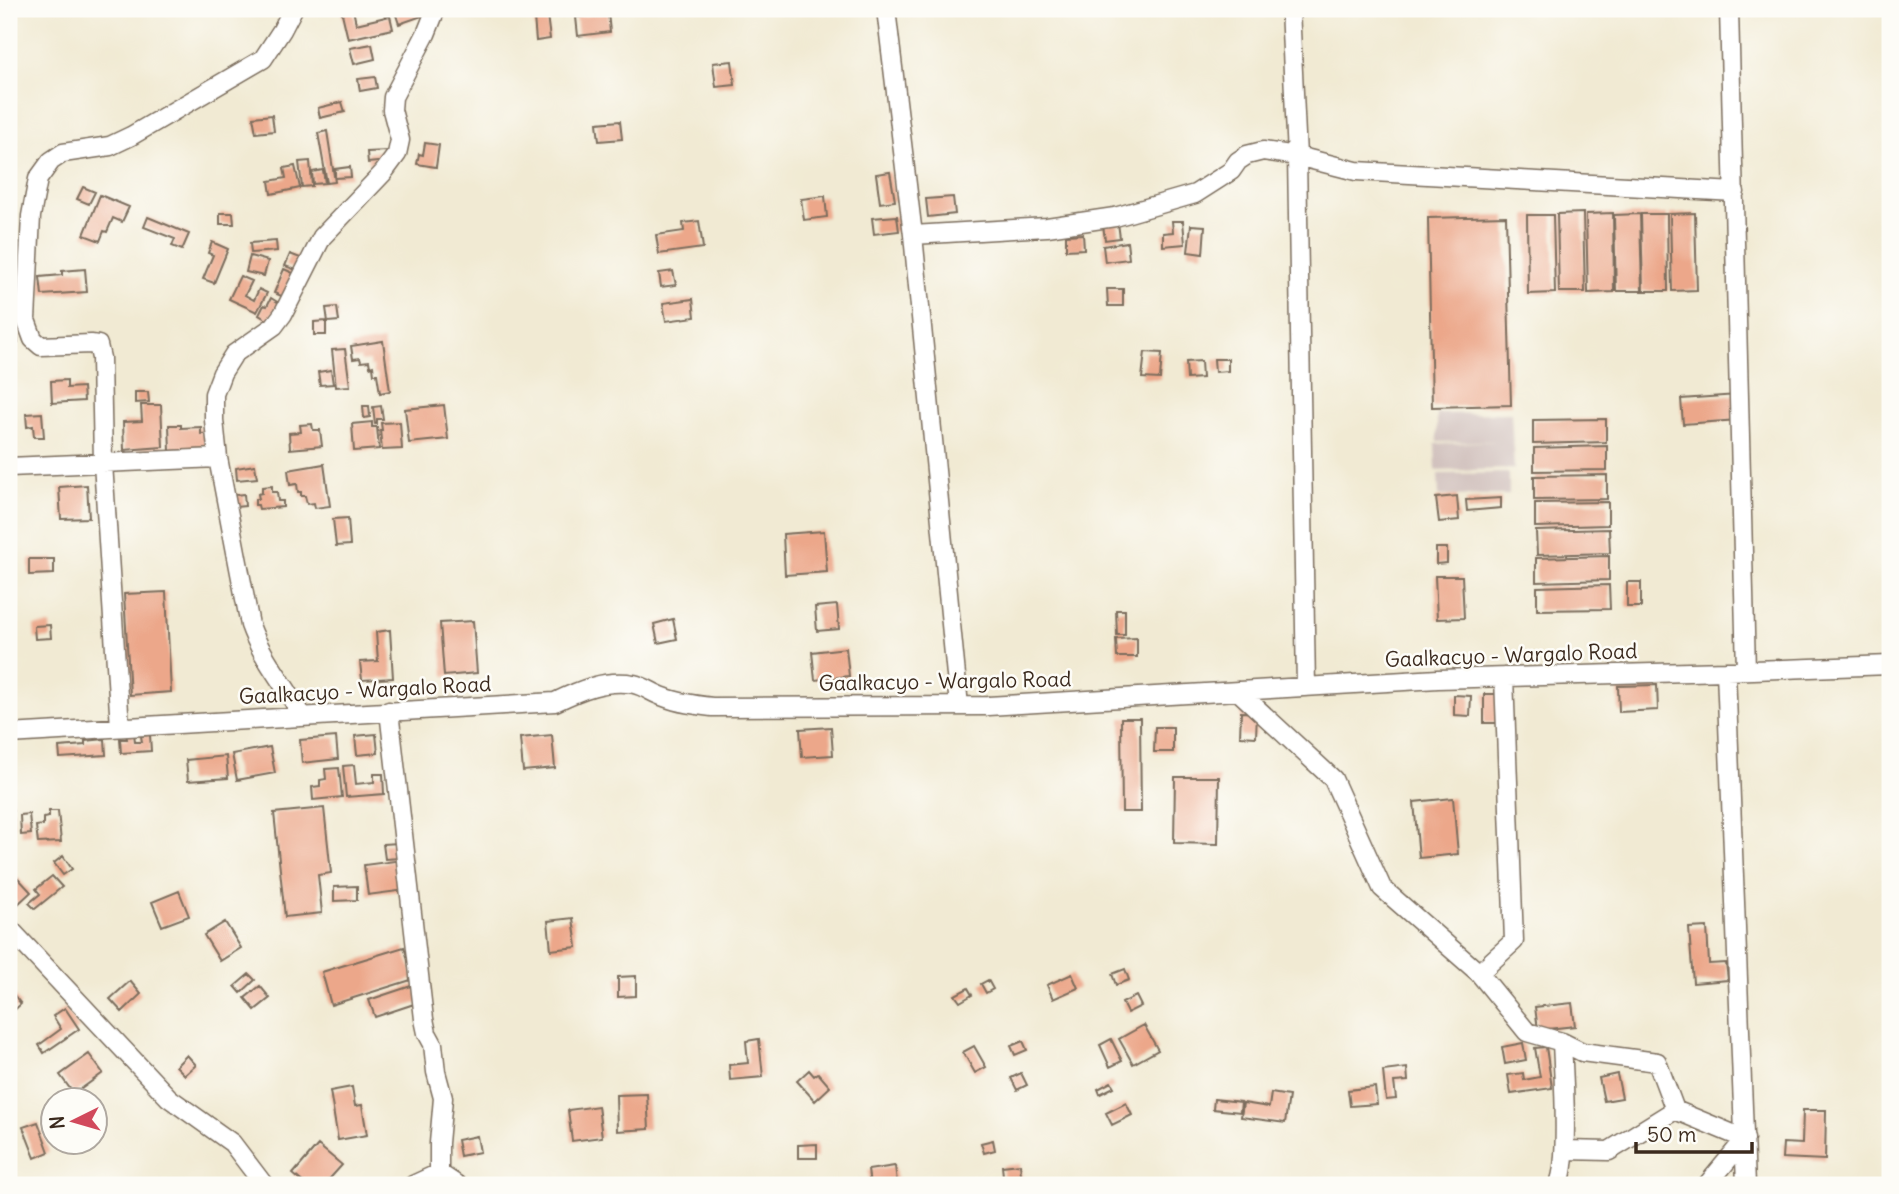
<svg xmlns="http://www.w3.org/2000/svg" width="1899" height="1194" font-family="Delius,sans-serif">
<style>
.industrial{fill:#d0c0bc}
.building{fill:#eca78a}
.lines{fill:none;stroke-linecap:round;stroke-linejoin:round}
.minor-casing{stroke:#7b6d5d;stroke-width:21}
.minor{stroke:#fff;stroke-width:18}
.labels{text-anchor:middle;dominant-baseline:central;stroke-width:5;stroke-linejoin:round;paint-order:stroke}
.street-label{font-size:21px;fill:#3b2a1e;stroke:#fdfcf7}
</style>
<rect width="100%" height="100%" fill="#fdfcf7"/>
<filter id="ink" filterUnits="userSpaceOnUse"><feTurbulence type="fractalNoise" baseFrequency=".0143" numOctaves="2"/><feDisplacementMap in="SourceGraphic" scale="14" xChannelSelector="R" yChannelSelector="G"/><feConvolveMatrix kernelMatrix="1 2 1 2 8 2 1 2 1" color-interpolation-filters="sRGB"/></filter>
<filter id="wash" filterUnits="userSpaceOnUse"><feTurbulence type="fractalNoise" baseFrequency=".00686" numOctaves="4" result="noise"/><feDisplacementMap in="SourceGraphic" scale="28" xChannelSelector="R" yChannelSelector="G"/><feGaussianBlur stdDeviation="1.57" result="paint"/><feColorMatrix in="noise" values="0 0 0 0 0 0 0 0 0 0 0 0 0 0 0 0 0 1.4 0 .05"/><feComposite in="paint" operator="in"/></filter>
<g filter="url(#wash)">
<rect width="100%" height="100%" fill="#f1ead3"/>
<path class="industrial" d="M1511 413 1514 469 1436 471 1435 444 1500 441 1437 442V414Z
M1509 473V495L1439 496 1438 474Z"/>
<g id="blocks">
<path class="building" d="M341 9H353L356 24 390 16 393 29 348 39Z
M405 9H422L425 15 399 24 395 12Z
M608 13 610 32 578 36 576 17Z
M547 15 550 39 536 41 534 17Z
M372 44 375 59 354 64 350 48Z
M732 61 735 85 716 87 713 63Z
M375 77 377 88 360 91 358 79Z
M342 102 345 112 320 118 318 108Z
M272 115 274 131 256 133 253 117Z
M620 121 622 139 599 141 597 123Z
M327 131 335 182 327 183 318 133Z
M425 143 439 145 436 167 417 164 419 154 423 155Z
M387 151 388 161 368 163 367 152Z
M310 161 312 186 302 187 299 162Z
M295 166 300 188 271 194 269 181 286 178 284 168Z
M350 167 351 177 335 178V169Z
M323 170 325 183 313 184 312 172Z
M890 172 895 201 880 203 876 174Z
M83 187 95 192 89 204 77 199Z
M100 195 129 207 122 222 113 218 107 232 104 231 100 241 84 235Z
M825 196 827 217 804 220 801 199Z
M953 197 955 214 928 217 926 199Z
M220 213H233L234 224H220Z
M1583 213 1585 292H1559L1557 214Z
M1613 213 1614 292 1588 293 1586 214Z
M1695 213 1697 290 1672 291 1670 214Z
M1640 214 1642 291H1616L1614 215Z
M1641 214H1667L1668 291H1643Z
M1527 215H1553L1555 293 1528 294Z
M897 216 899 231 874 234 872 218Z
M1506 216 1511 405 1432 407 1428 218Z
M148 217 189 234 182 250 172 246 175 239 144 227Z
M699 221 703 248 659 254 656 235 684 231 683 223Z
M1172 221H1183L1185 244 1163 246V233L1173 232Z
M1118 223 1120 238 1105 240 1103 225Z
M1191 225 1205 226 1203 254 1188 252Z
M1083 234 1084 249 1066 250V235Z
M276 241 277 251 251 253 250 243Z
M212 242 228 249 214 283 203 279 213 255 208 253Z
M1127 242 1129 259 1105 262 1103 246Z
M290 254 303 259 299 271 285 266Z
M250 256 268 261 264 276 246 272Z
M85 269 87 292 42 295 40 277 62 275V271Z
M284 269 293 273 284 297 274 293Z
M673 271 676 285 661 287 659 273Z
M240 276 252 281 245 295 254 300 259 289 267 293 257 312 229 299Z
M9 284H16L17 295 9 296Z
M1107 289H1123V306H1108Z
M271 298 279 303 269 321 259 315 264 305 267 306Z
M693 299 695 317 666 321 663 303Z
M337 307 339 321 328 322 326 308Z
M326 321V335H314V322Z
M9 332H17L18 343 9 344Z
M383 341 390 391 380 393 377 374H374L373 366 370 367 369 361 361 362 360 358 353 359 351 346Z
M345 349 350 386 336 387 332 350Z
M1145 352 1162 353 1160 379 1142 378Z
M1214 359H1228V371L1215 372Z
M1201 361 1202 378 1187 379 1186 362Z
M331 370 333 384 320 385 318 372Z
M67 380V388L83 387 84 401 52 403 51 381Z
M135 392H148L149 402 135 403Z
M1737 395 1738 420 1683 424 1681 399Z
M141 405H161L163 447 124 450 123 422 142 421Z
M444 405 448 439 409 443 405 409Z
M363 406H369L370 417 364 418Z
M381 406 383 419H377V424H375L373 407Z
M42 413 44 437H34L33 426 27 427 26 414Z
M1606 419V442L1533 444V420Z
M372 422V427H377L379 449 354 451 352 424Z
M400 422 402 449 382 450 380 430H382L381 423Z
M312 424 313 430H320L322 446 290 449 289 433 301 432 300 425Z
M169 425H181V428L201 427V434L211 433 212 449 170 451Z
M1607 446V470L1534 471V448Z
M324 464 330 506 315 508 314 503 307 504 305 496H301V492H298L297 484 290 485 288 470Z
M255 465 257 478 237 480 236 468Z
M1607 475V499L1534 500V476Z
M87 485 89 518 61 519 59 487Z
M272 486V492H277L278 501H283V507L259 509 258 505H255V499H259L258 494 262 493V487Z
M244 494 245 506 235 507 234 495Z
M1457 496 1459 520 1439 522 1436 498Z
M1501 498V508L1467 511 1466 500Z
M1608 502V525L1535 527V503Z
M348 518 350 545 336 546 333 519Z
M1609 529 1610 553 1537 555 1536 531Z
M824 531 827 572 785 575 783 534Z
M1436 548H1447V563L1436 564Z
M1609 556V580L1536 582V558Z
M29 559H54V574L29 575Z
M1435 576H1462L1464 618 1437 619Z
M1627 582H1641V607H1627Z
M1609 585 1610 609 1537 610V587Z
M166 592 171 692 130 695 124 594Z
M837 605 839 629 817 631 815 607Z
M1116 610H1125V635H1117Z
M673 619 677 639 658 643 654 624Z
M473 621 477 673 444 676 440 623Z
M50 625 51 638 35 639 34 626Z
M390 630 393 678 362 680 360 662 378 661 376 632Z
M1137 638V657H1117L1116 639Z
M846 648 849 676 815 680 812 652Z
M1657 685 1658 710 1619 712 1618 686Z
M1484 694H1503L1502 723H1484Z
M1454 695 1471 696 1470 716 1454 715Z
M1241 712 1257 713 1256 737 1240 736Z
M1121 718H1140L1141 812H1122Z
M831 727 833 755 802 757 800 729Z
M1155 727H1173V752H1154Z
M134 733 135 742H142L141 736 150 735 151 751 121 753 120 739H127L126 734Z
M376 734 378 753 357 755 355 736Z
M552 735 555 768 523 771 520 738Z
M336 737 338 759 302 763 300 740Z
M105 739 106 755 60 758 59 747 85 745V741Z
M270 747 275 773 237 780 232 754Z
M226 756 228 778 188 781 186 760Z
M354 765 356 784 374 782V774H383L384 794 346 797 343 766Z
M339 768 342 797 313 800 312 787 320 786V780L326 779 325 769Z
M1175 777H1219L1218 844 1174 843Z
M1453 798 1458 854 1419 858 1414 802Z
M9 808H12L14 828 9 829Z
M324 808 331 873 318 875 322 913 285 917 274 813Z
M49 811H58L61 842 38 843 36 826 43 825V818L49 817Z
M29 814 31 834 21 835 20 815Z
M399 843 400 858 385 859 383 844Z
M63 856 72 869 63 875 54 863Z
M402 860 406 890 368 895 364 865Z
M52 876 62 887 35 909 29 903 40 894 36 889Z
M18 878 31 892 18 904 9 894V887Z
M357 886V900L334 901V887Z
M179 891 189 916 162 926 152 902Z
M573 918 577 947 551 950 548 921Z
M225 922 241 948 220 961 204 935Z
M1707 927 1709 964 1726 963 1728 980 1693 983 1689 928Z
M404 947 414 979 331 1005 322 972Z
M1125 969 1129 980 1116 985 1112 974Z
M249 974 255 980 241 993 235 986Z
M1072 974 1078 988 1053 999 1047 985Z
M636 976V996L618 997V977Z
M988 980 993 989 986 993 981 984Z
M130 981 141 994 122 1012 110 999Z
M414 985 420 1002 375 1017 369 1000Z
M260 986 270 998 255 1010 245 998Z
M968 988 972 995 960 1002 955 995Z
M9 989 21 1004 9 1015Z
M1136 996 1141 1006 1127 1013 1122 1003Z
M1572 1003 1575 1026 1538 1030 1535 1007Z
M65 1008 79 1029 44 1053 39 1045 61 1029 53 1016Z
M1144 1025 1158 1050 1133 1064 1119 1039Z
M759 1039 763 1077 730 1080 729 1065 748 1063 746 1041Z
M1111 1039 1122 1061 1110 1067 1100 1045Z
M1023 1041 1027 1050 1015 1055 1011 1046Z
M1523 1043 1526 1060 1505 1064 1502 1047Z
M974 1046 986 1067 975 1073 963 1052Z
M1546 1047 1552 1088 1511 1094 1508 1075 1523 1073 1524 1080 1540 1077 1535 1048Z
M89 1054 103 1073 74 1094 60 1075Z
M187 1055 196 1065 185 1075 176 1066Z
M1407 1068 1408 1081 1394 1082 1396 1099 1386 1100 1383 1071Z
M809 1070 814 1076 818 1073 830 1087 815 1101 797 1081Z
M1021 1073 1027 1085 1017 1090 1011 1078Z
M1617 1074 1622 1098 1604 1101 1599 1078Z
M1111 1082 1114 1087 1100 1094 1098 1089Z
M352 1087 355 1106 362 1105 367 1135 338 1140 330 1091Z
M1375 1087 1377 1104 1350 1106 1348 1090Z
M1271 1093 1289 1096 1285 1123 1241 1117 1243 1103 1269 1107Z
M647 1094 649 1129 617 1131 616 1095Z
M1214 1099 1241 1102 1240 1112 1213 1109Z
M1126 1103 1132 1115 1112 1125 1106 1113Z
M598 1106 602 1137 572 1141 568 1110Z
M1803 1110H1826L1825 1160 1782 1158 1783 1143 1802 1144Z
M38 1122 49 1152 35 1158 23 1127Z
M477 1136 480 1152 460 1156 457 1140Z
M993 1140 995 1150 984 1153 981 1143Z
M817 1144V1158H798V1145Z
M318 1145 342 1165 324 1185H306L293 1174Z
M1020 1164 1022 1185H1004L1002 1166Z
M895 1166 897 1182 870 1185 868 1170Z"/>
</g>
</g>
<g filter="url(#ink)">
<use href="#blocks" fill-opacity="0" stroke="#7b6d5d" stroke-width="2"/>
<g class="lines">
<g class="minor-casing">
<path id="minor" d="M886 9 913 235 959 706
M1290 9 1297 156 1306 687
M1729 9 1746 670
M913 235 1047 227 1115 217 1195 194 1231 171 1238 161 1247 155 1263 151 1297 156 1356 171 1735 192
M9 467 218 458
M1726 671 1746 1185
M1238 691 1333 779 1382 888 1479 973 1527 1032 1562 1042 1582 1052 1657 1062 1675 1110 1745 1139 1707 1185
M389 711 424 1019 427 1033 433 1044 436 1072 443 1098 439 1143V1173
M302 716C286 685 262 659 250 625L218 458 214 420V394L222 373 234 354 274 326 283 314 322 237 383 173 397 154 400 140 392 110 393 97 426 34 436 9
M120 727 103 463 101 358 98 345 91 344 41 346 33 339 26 320 31 216 38 179 51 161 63 153 110 146 131 136 263 59 282 30 293 9
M9 734 555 702C580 690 605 679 634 684 644 686 654 694 664 697 679 703 695 705 712 707L988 706 1438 679 1726 671 1890 665
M9 928 169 1098 232 1143 264 1185
M1479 973 1514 941 1504 677
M1565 1150 1609 1151 1675 1110
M413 1185 439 1173 457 1185
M1558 1185C1570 1165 1563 1070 1562 1042"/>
</g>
<use href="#minor" class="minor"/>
</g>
</g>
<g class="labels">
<g class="street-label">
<text transform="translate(1511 655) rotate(-2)">Gaalkacyo - Wargalo Road</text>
<text transform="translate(945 681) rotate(-1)">Gaalkacyo - Wargalo Road</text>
<text transform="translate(365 690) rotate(-3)">Gaalkacyo - Wargalo Road</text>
</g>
</g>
<rect width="1899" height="1194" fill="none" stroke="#fdfcf7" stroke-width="35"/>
<g transform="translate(74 1121) rotate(265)"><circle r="33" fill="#fdfcf7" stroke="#afa8a0" stroke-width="2"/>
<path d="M0-5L12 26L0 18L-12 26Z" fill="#d1495b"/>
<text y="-10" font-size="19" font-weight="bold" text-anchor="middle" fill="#3b2a1e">N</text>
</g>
<path d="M1636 1142v10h116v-10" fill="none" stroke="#3b2a1e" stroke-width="3.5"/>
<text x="1647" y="1142" font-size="21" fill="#3b2a1e" stroke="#fdfcf7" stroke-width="5" paint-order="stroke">50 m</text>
</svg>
